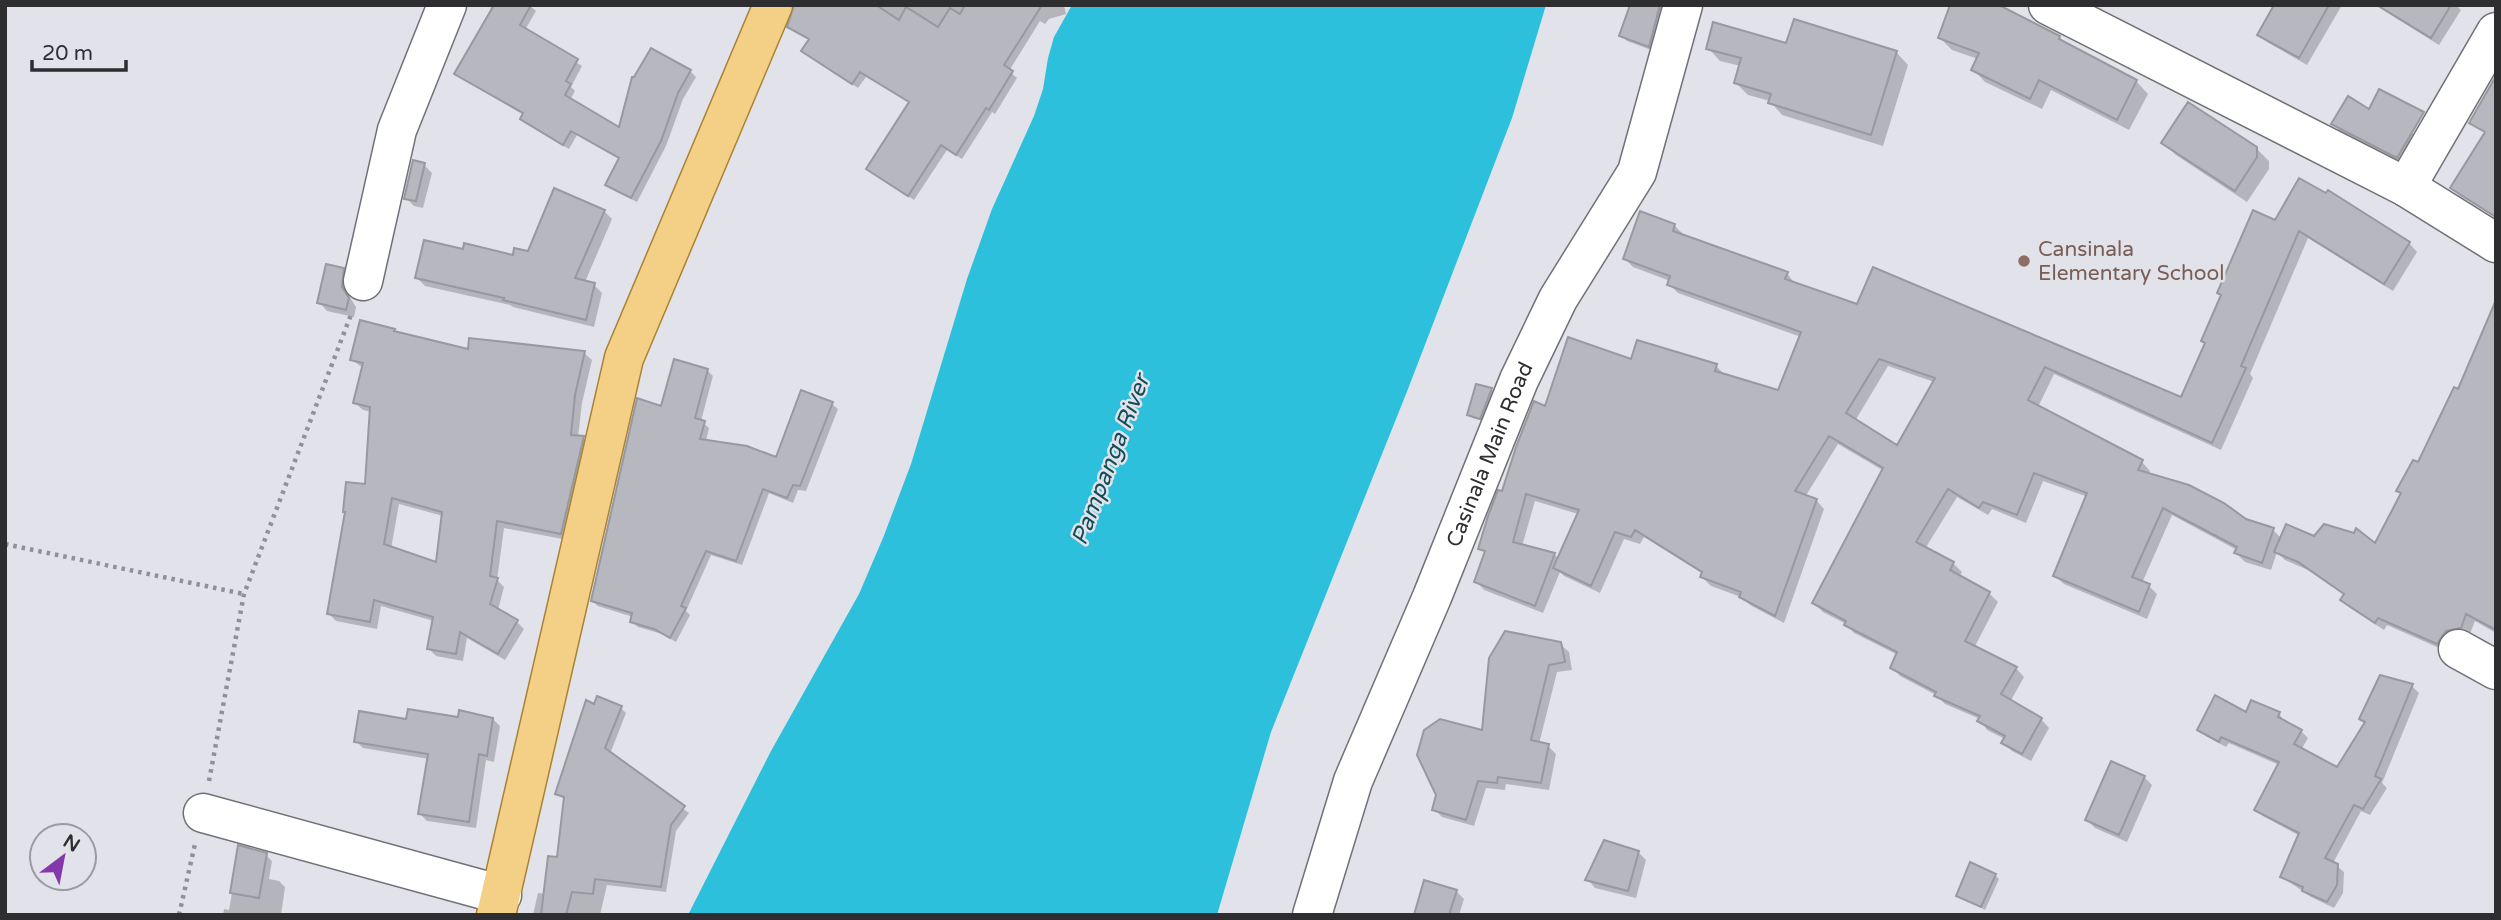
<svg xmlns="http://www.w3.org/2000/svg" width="2501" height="920" font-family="'Varela Round',sans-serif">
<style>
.water{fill:#2dc0dc}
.shadow{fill:#0003;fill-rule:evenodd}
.building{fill:#b7b7bf;stroke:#9898a0;stroke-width:2;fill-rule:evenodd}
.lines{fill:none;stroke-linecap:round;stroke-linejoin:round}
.minor-casing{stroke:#707078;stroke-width:41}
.major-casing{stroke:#a98334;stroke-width:41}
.path{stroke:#909096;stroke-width:4.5;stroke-dasharray:3.5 5;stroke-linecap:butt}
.minor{stroke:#fff;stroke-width:38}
.major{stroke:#f3d086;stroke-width:38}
.education-dot{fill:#8d6e63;stroke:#e2e2ea;stroke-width:2.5}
.labels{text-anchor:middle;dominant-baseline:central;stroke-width:5;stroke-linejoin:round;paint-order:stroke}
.education-label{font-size:21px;fill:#785e54;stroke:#e2e2ea;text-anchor:start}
.street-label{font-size:21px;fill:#2e2e31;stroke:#e2e2ea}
.water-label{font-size:23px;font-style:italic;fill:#114d58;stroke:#e2e2ea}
</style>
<rect width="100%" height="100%" fill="#e2e2ea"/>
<path class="water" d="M1072 5H1546L1512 118 1408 389 1271 732 1217 915H688L771 751 859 594 883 538 911 464 967 279 992 209 1034 116 1043 89 1048 58 1054 37Z"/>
<path class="shadow" d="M492 5H529L536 11 525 30 582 66 571 87 575 91 570 100 620 130 635 78 652 50 690 71 696 77 683 99 666 146 637 202 613 190 608 184 621 160 577 135 569 149 527 124 522 119 524 115 462 79 456 74 493 11 490 9Z
M812 5H1064L1066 14 1049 19 1045 24 1040 21 1009 71 1017 78 995 114 992 112 962 159 947 150 914 200 874 174 910 103 866 77 858 88 809 56 804 51 810 40 801 33Z
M1631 5H1667L1654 51 1627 41 1621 36Z
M2276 5H2342L2307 65 2267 42 2259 34Z
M2375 5H2456L2461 10 2439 45Z
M2059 37 2067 45 2136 81 2148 94 2129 130 2051 90 2042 109 1985 82 1973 69 1978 59 1952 50 1940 38Z
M1787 46 1896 52 1908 65 1883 146 1782 115 1770 101 1748 95 1736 83 1741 66 1720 61 1708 48Z
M2372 108 2412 133 2420 141 2406 165 2341 132 2333 124 2370 111Z
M2163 143 2256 148 2269 161V169L2247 202 2176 155Z
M424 165 432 173 423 208 414 206 406 198Z
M2496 186V218L2460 196 2452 188Z
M604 211 612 219 585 282 594 285 602 293 594 327 513 307 510 305 425 286 417 278 464 251 514 257 529 253Z
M2275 222 2409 243 2417 252 2393 291 2308 238 2250 374 2253 378 2221 450 2054 374 2038 407 2142 462 2150 471 2148 475 2245 520 2273 530 2282 539 2315 538 2375 546 2496 325V633L2475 621 2469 636 2446 651 2387 625 2384 630 2350 608 2342 600 2345 595 2308 570 2285 560 2277 552 2271 570 2245 562 2236 553 2237 550 2172 515 2142 583 2149 586 2157 594 2147 619 2064 584 2055 576 2088 497 2043 481 2026 523 1992 509 1988 515 1957 497 1925 549 1953 563 1962 572 1959 577 1989 593 1998 602 1974 648 2016 668 2024 677 2010 702 2041 719 2049 728 2031 761 2012 751 2003 743 2005 739 1987 730 1980 719 1945 704 1936 695 1900 676 1892 667 1898 655 1854 633 1846 624 1823 612 1814 603 1884 471 1838 444 1805 497 1816 500 1824 509 1784 623 1750 605 1741 597 1711 586 1702 577 1703 574 1644 537 1640 544 1624 539 1600 593 1564 576 1560 572 1543 613 1484 590 1476 581 1486 554 1480 549 1504 494 1546 408 1632 361 1716 366 1724 374 1779 393 1801 337 1678 293 1669 284 1670 281 1633 267 1625 259 1674 225 1683 234 1682 236 1787 273 1795 284 1858 306 2182 400ZM1888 366 1934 382 1897 448 1855 421ZM1535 501 1578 514 1559 559 1555 555 1522 546Z
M343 270 351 278 349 296 356 307 354 317 327 311 319 302Z
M394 331 397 334 470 351 584 353 592 360 582 403 578 437 583 438 590 445 568 540 504 528 497 580 504 587 498 610 517 622 524 629 505 660 467 638 463 661 436 656 428 648 434 621 381 606 377 629 336 621 328 613 346 513 344 512 367 486 372 412 363 410 355 403 363 368 352 360ZM399 504 443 516 437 564 391 549Z
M707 370 713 376 701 421 709 428 706 441 777 460 832 404 838 409 806 491 798 490 793 503 769 493 742 565 711 555 686 611 690 615 676 642 662 634 638 627 632 622 633 617 598 606 592 601 662 408Z
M1491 390 1495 393 1484 421 1472 418 1469 414Z
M1560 644 1569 652 1572 670 1557 672 1539 744 1548 746 1556 754 1549 790 1506 784 1505 790 1486 788 1474 826 1442 817 1434 809 1484 732Z
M2412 686 2419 693 2382 783 2387 788 2370 815 2361 811 2333 863 2344 872 2343 893 2334 908 2311 897 2282 877 2300 836 2263 816 2256 809 2279 765 2229 743 2226 747 2206 736 2199 729 2247 714H2279L2285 722 2301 731 2308 738 2301 750 2337 769 2366 724 2361 719Z
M595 706 621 708 626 713 610 754 689 813 676 831 666 892 607 885 600 915H533L538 893 545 894 558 859 565 800 557 793Z
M493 719 500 726 494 762 486 760 476 828 427 821 420 814 429 759 363 748 356 741 407 721Z
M2144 777 2152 785 2127 842 2095 828 2087 820Z
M240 848 266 855 272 861 269 879 279 881 285 887 281 915H223L224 909 229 910Z
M1638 852 1646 860 1636 898 1595 888 1588 880Z
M1995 875 1999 879 1985 910 1958 895Z
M1456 891 1464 899 1459 915H1416Z"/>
<path class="building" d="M494 5H531L520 25 578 59 566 81 571 84 565 95 619 127 632 77H634L651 48 691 70 678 93 661 141 631 198 605 185 619 158 571 131 563 145 520 119 523 113 454 74Z
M794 5H876L899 20 906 7 938 27 950 8 960 14 965 5H1042L1004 65 1013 71 989 110 986 108 956 155 941 145 908 196 866 169 909 102 860 72 852 84 801 51 809 39 787 27Z
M1630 5H1660L1649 47 1619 36Z
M1950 5H1999L2060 36 2059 39 2137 80 2117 120 2039 80 2030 99 1971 70 1979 53 1938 38Z
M2274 5H2329L2299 58 2257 35Z
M2377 5H2451L2431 38Z
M1794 19 1897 51 1871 135 1768 103 1771 94 1734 83 1741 58 1706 49 1713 22 1786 43Z
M2496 76V217L2450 188 2485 132 2469 123Z
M2379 89 2424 112 2397 158 2331 124 2348 96 2369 109Z
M2188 102 2257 147V157L2235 191 2161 143Z
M413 160 425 163 416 201 404 199Z
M2299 178 2326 193 2328 190 2410 242 2384 284 2299 231 2241 366 2246 368 2212 443 2045 367 2028 400 2143 460 2138 470 2189 485 2224 503 2246 519 2274 528 2262 563 2234 553 2237 547 2163 508 2132 577 2150 584 2139 612 2053 576 2087 493 2034 473 2017 515 1983 502 1979 508 1948 489 1916 542 1954 562 1950 570 1990 592 1965 641 2017 667 2001 694 2042 718 2022 754 2001 743 2005 736 1977 721 1980 716 1934 696 1936 692 1890 668 1897 652 1844 625 1846 621 1812 603 1883 468 1829 436 1795 491 1817 499 1775 616 1739 597 1741 592 1700 577 1702 572 1635 530 1631 537 1615 532 1591 586 1553 568 1579 510 1526 494 1513 542 1555 553 1535 606 1474 582 1485 551 1478 549 1488 516 1498 490 1502 491 1516 447 1534 401 1545 406 1568 337 1631 359 1637 340 1717 364 1715 371 1778 390 1801 332 1667 285 1670 276 1623 259 1640 211 1675 224 1673 231 1788 272 1785 279 1857 304 1873 267 2181 397 2205 343 2201 341 2221 295 2217 293 2253 210 2275 220ZM1879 359 1935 378 1897 445 1846 413Z
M554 188 605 210 575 278 595 283 586 320 503 300 504 298 415 278 424 240 463 249 464 243 513 255 514 248 528 251Z
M326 264 344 268 342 287 349 298 346 310 317 303Z
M2496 300V630L2466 614 2461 628 2446 631 2437 644 2378 618 2375 623 2340 600 2344 594 2298 562 2274 552 2286 524 2314 536 2324 524 2354 533 2356 528 2375 543 2401 493 2396 491 2413 460 2418 462 2454 387 2458 389Z
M360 320 395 329 394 331 468 349 469 338 585 351 575 395 571 435 584 436 561 534 497 521 490 576 498 578 490 604 518 620 498 654 460 632 456 654 427 649 433 617 374 600 370 622 327 614 345 512H343L346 482 365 484 370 407 353 403 363 363 350 360ZM392 498 442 512 436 562 384 544Z
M674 359 708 369 695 418 705 421 700 439 747 446 776 457 801 390 833 402 800 486 793 485 787 498 763 489 736 561 706 551 681 606 686 608 670 638 654 629 630 622 632 613 591 601 637 398 661 406Z
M1476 384 1492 388 1480 419 1467 415Z
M1505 631 1561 642 1565 662 1549 665 1531 740 1549 744 1541 783 1498 777 1497 783 1478 781 1466 820 1432 810 1436 795 1417 755 1424 730 1440 719 1482 730 1489 658Z
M2380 675 2413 684 2375 776 2381 779 2363 809 2354 805 2325 858 2338 864 2337 885 2327 902 2302 891 2303 887 2280 877 2299 833 2254 810 2279 762 2221 737 2219 742 2197 730 2215 695 2246 712 2251 700 2280 712 2278 717 2302 730 2294 744 2337 767 2365 722 2359 719Z
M597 696 622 706 605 748 685 806 671 825 661 887 595 879 593 894 572 892 566 915H541L548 856 557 857 564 797 555 794 586 700 594 704Z
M408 709 458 717 459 710 493 718 487 756 479 754 469 822 418 814 428 754 354 742 359 711 406 719Z
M2111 761 2145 776 2119 835 2085 820Z
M1604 840 1639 851 1628 891 1585 880Z
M238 845 267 853 259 898 230 893Z
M1970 862 1996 874 1981 907 1956 896Z
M1424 880 1457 890 1449 915H1414Z"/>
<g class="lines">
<g class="minor-casing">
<g id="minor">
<path d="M2048 5 2406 187 2496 243"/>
<path d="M2406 187 2496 32"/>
<path d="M363 281 397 130 447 5"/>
<path d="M2458 649 2496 670"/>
<path d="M203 813 502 895"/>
<path id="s1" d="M1312 915 1353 781 1432 597 1519 380 1558 299 1637 172 1683 5"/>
</g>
</g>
<g class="major-casing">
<path id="major" d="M496 915 624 358 773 5"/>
</g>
<path class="path" d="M5 544 244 594
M209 781 244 594 352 312
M179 915 195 844"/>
<use href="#minor" class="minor"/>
<use href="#major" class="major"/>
</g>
<circle class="education-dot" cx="2024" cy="261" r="7"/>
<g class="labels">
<g class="education-label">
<text x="2038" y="249">Cansinala<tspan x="2038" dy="24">Elementary School</tspan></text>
</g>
<g class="street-label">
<text stroke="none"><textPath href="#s1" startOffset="494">Casinala Main Road</textPath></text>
</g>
<g class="water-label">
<text transform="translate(1111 460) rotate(-69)">Pampanga River</text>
</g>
</g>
<rect width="2501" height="920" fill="none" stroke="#2e2e31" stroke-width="14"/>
<g transform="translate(63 857) rotate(32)"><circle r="33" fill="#e2e2ea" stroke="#9a9aa0" stroke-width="2"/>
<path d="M0-5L12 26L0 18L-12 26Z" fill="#8538aa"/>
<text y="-10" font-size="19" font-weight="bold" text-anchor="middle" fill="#2e2e31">N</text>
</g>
<path d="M32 60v10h94v-10" fill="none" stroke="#2e2e31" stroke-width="3.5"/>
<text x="42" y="60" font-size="21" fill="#2e2e31" stroke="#e2e2ea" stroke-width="5" paint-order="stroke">20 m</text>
</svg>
